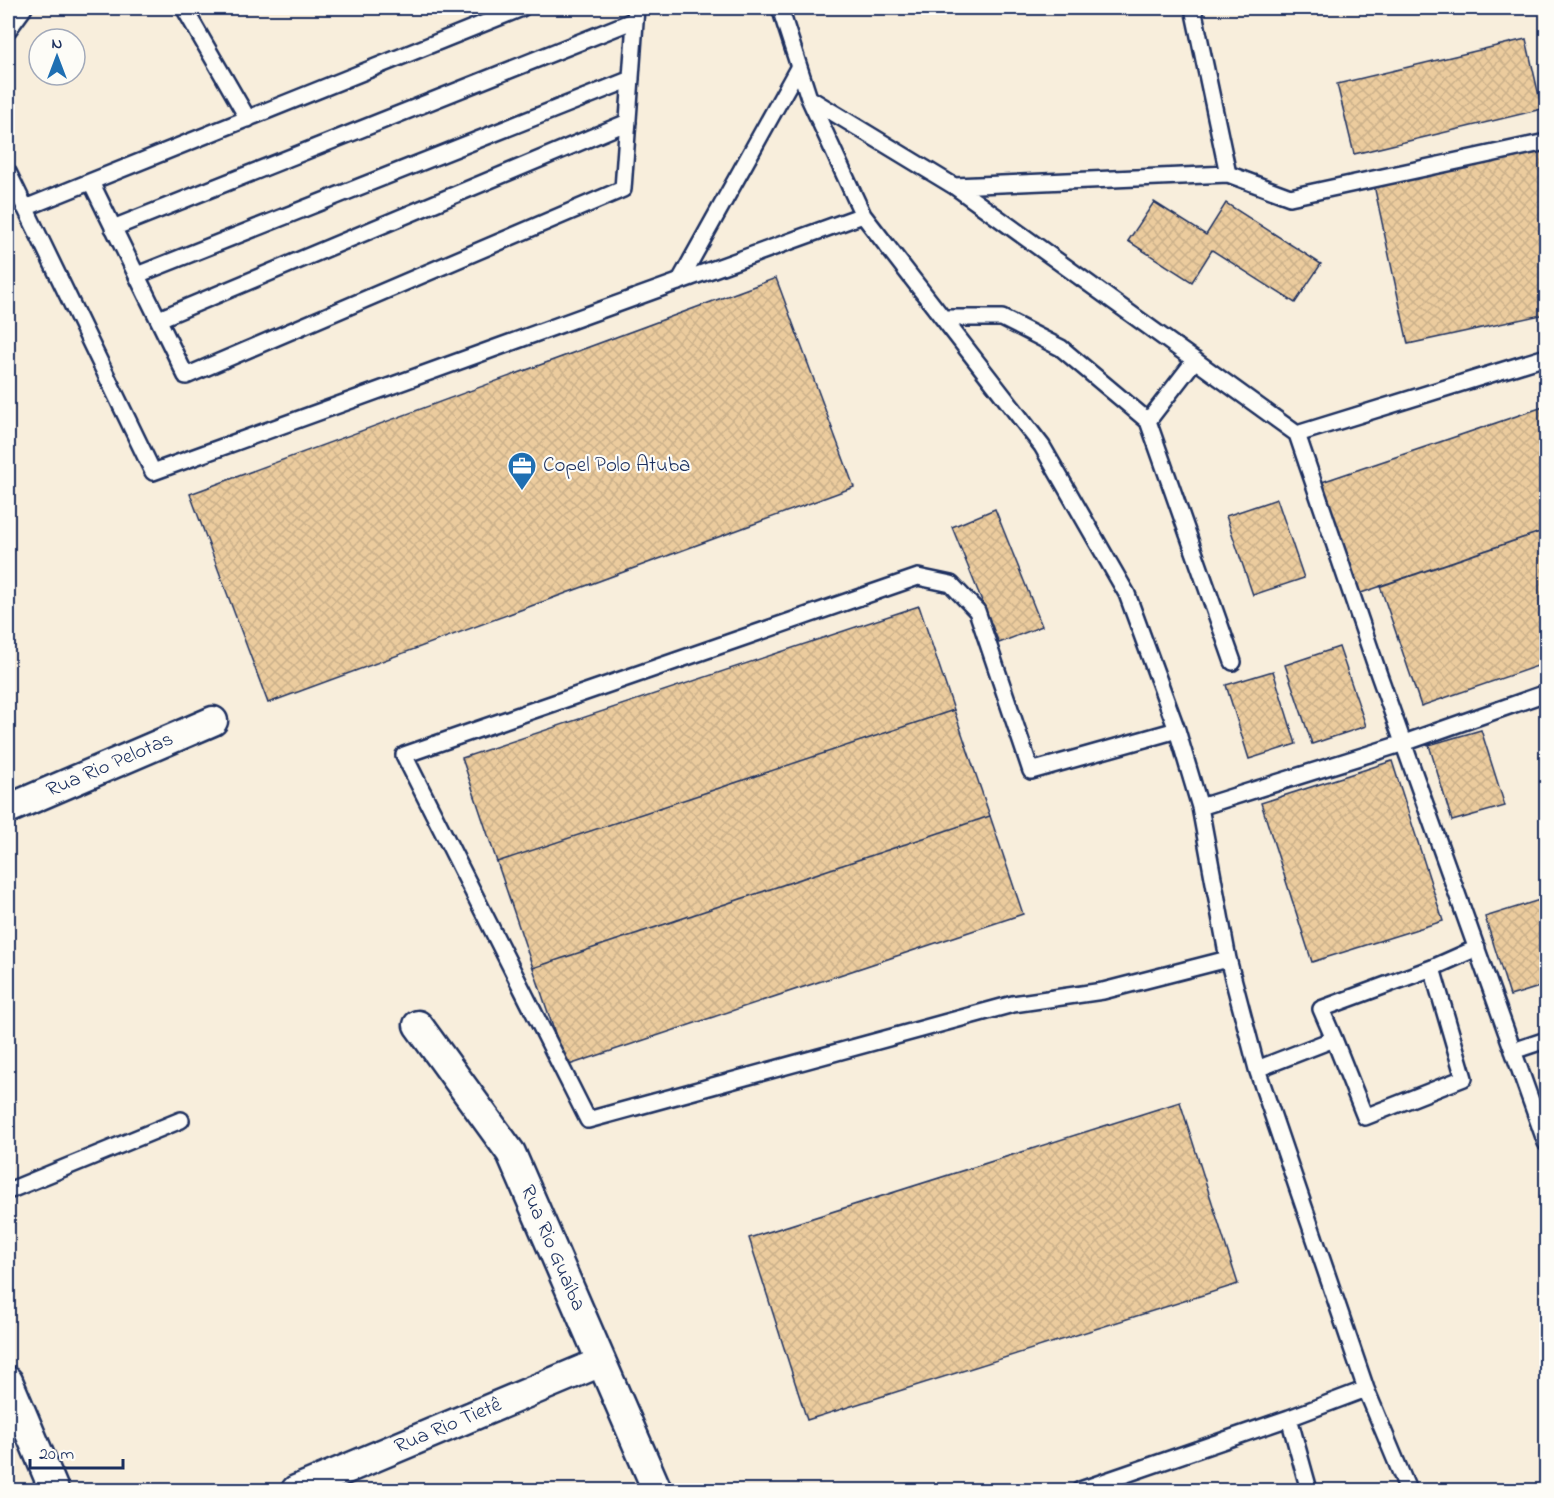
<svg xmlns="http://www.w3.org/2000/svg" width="1554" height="1498" font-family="'Indie Flower',sans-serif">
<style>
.building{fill:url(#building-cross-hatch);stroke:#1b2f5e;stroke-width:1.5}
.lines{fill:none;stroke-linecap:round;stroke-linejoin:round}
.lane-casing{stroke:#1b2f5e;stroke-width:20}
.street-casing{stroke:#1b2f5e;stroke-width:33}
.lane{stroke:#fdfcf7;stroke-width:15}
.street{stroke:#fdfcf7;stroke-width:28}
.labels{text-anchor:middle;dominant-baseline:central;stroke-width:4.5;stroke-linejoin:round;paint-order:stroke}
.poi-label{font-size:21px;fill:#1b2f5e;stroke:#fdfcf7;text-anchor:start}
.street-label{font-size:21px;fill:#1b2f5e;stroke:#fdfcf7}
</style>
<defs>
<pattern id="building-cross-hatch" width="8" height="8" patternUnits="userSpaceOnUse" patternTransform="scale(1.5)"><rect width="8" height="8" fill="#eccc9e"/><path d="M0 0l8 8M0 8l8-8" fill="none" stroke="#cab08a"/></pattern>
</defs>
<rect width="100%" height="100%" fill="#f8eedc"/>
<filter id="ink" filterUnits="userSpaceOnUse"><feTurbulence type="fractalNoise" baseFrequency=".0167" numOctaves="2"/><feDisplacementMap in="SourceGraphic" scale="12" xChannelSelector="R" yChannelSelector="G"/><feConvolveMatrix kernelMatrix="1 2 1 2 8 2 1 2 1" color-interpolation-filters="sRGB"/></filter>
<g filter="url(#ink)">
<path class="building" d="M1526 39 1542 109 1354 154 1337 84Z
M1546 148V314L1408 344 1374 185Z
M1154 202 1206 235 1226 203 1321 264 1295 303 1212 250 1192 282 1128 241Z
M776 278 854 487 268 703 190 494Z
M1546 406V530L1355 595 1316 484Z
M1277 499 1304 578 1253 595 1226 516Z
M995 509 1042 626 999 643 952 527Z
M1546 530V663L1421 706 1380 586Z
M919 606 954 710 497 862 462 758Z
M1339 647 1366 726 1312 744 1285 665Z
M1273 671 1296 744 1249 759 1226 685Z
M954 710 990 816 533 968 497 862Z
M1481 730 1505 806 1452 821 1429 745Z
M1392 761 1443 921 1312 962 1261 803Z
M990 816 1023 914 566 1066 533 968Z
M1546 898V985L1510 996 1485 917Z
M1180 1102 1238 1284 807 1420 749 1238Z"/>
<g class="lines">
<g class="lane-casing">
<path id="lane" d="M184 8 248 119
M780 8 809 98 863 215 1042 446 1127 594 1177 730 1200 807 1228 959 1257 1069 1366 1389 1408 1490
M8 30 24 8
M809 98 954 186 1297 434 1546 357
M8 172 153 472 863 215
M1228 174 1290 197 1546 142
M91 182 186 376 623 189 636 8
M954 186 1228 174 1193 8
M25 208 522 8
M113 228 635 20
M137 275 631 79
M679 282 798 68
M943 318H1002L1061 348 1148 421 1233 662
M159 319 628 122
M1148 421 1195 360
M1297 434 1379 675 1546 1143
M1177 730 1031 771 977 611 951 584 918 577 404 755 588 1120 1013 1004 1103 991 1228 959
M1200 807 1404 743 1546 693
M1334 1039 1365 1117 1464 1078 1432 968
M1513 1051 1546 1040
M1257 1069 1334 1039 1321 1009 1432 968 1477 948
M8 1191 181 1120
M1080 1490 1289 1418
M1309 1490 1289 1418 1366 1389"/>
</g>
<g class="street-casing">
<g id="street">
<path id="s1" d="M8 809 213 721"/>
<path id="s2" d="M418 1025 511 1153 657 1490"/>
<path d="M8 1381 54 1490"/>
<path id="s3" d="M296 1490 601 1362"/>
</g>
</g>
<use href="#lane" class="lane"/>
<use href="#street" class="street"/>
</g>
</g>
<defs>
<g id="office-pin" transform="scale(1.5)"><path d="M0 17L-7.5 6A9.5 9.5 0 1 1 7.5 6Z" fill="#1f6fb2" stroke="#fdfcf7"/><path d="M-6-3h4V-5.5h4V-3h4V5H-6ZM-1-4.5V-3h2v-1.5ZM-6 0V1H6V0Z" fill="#fff"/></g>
</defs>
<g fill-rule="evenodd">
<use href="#office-pin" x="522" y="466"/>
</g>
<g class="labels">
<g class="poi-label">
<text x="543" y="466">Copel Polo Atuba</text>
</g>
<g class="street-label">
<text stroke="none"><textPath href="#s1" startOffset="111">Rua Rio Pelotas</textPath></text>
<text stroke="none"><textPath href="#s2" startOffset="262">Rua Rio Guaíba</textPath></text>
<text stroke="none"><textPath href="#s3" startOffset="165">Rua Rio Tietê</textPath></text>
</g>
</g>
<rect width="1554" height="1498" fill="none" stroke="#fdfcf7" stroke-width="30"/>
<rect x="15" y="15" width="1524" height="1468" fill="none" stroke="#1b2f5e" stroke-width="2" filter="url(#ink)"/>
<g transform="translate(57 57)"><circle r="28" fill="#fdfcf7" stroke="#a3aaba" stroke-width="1.5"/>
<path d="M0-4.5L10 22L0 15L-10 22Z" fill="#1f6fb2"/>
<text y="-9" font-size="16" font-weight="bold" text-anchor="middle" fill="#1b2f5e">N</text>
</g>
<path d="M30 1459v9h93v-9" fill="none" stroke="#1b2f5e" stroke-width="3"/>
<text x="39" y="1459" font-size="18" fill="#1b2f5e" stroke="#fdfcf7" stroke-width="4.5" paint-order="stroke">20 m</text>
</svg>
